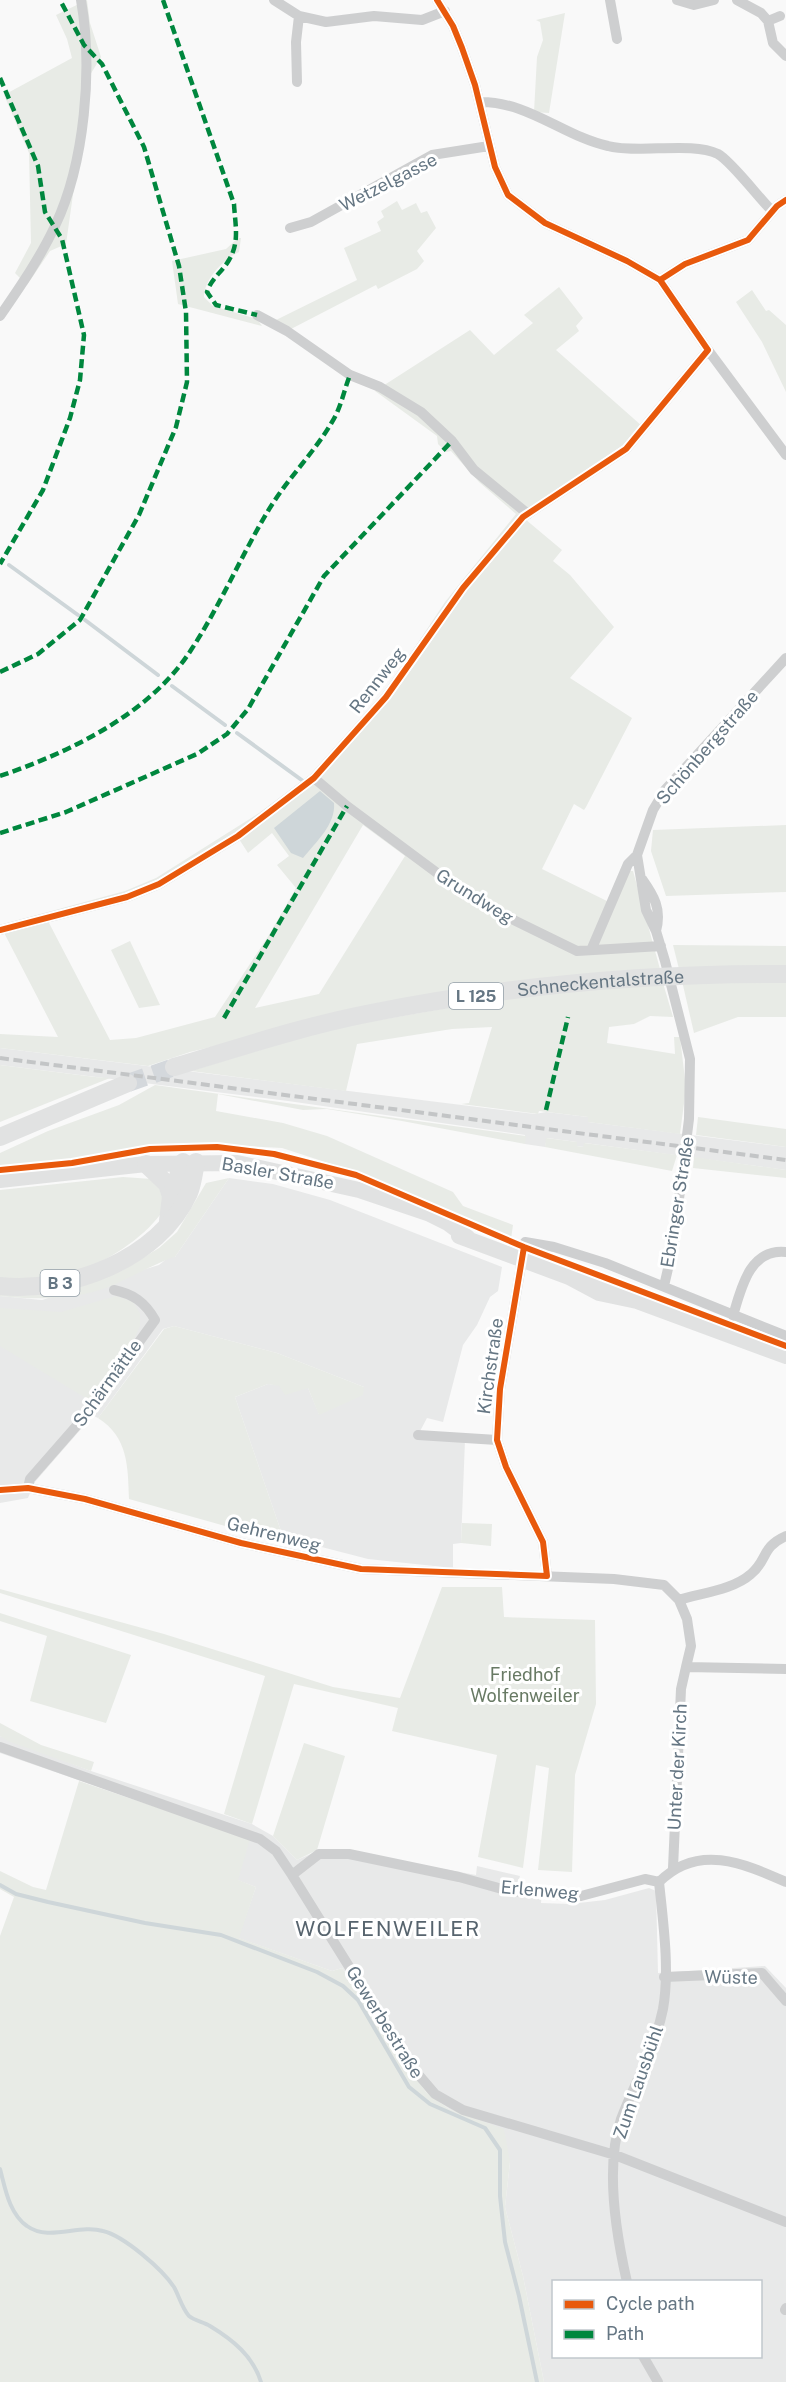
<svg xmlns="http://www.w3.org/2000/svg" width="786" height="2382" font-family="'Public Sans',sans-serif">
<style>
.built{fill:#e8e9e9;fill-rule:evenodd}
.green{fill:#e8ebe6;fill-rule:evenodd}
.water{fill:#ced6d9}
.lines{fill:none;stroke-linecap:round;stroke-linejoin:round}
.stream{stroke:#ced6d9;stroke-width:4}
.primary-tunnel{stroke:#d4d8dc;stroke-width:18;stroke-dasharray:18 9;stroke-linecap:butt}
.minor{stroke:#cecfd0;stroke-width:10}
.secondary{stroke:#e1e2e2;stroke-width:16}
.primary{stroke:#e1e2e2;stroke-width:18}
.rail{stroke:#c3c5c6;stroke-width:4;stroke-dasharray:9 4.5;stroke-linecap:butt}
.quiet{stroke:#00873e;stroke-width:4.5;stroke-dasharray:9 4.5;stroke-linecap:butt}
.cycleway-casing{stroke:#fff;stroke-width:10}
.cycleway{stroke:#e8590c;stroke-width:6}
.labels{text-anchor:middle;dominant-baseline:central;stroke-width:6;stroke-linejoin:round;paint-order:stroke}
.shield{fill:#fff;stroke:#939fa8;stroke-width:1.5}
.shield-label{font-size:16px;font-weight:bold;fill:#657683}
.street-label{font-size:18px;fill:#657683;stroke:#fff}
.park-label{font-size:18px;fill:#687a64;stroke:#fff}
.quarter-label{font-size:21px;letter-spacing:1.5px;fill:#57646e;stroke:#fff}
</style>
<rect width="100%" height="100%" fill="#f9f9f9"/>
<path class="built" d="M0 1048 535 1114 546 1112 588 1117V1122L786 1147V1170L585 1143 584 1147 576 1146 577 1142 547 1138 545 1147 525 1144V1135L288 1101 0 1065Z
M229 1178 273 1184 330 1200 502 1267 498 1291 490 1297 477 1325 463 1345 443 1422 427 1418 418 1435 465 1440 461 1543 453 1544V1568L368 1559 283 1537 235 1397 268 1384 308 1388 319 1414 364 1387 277 1353 174 1326 163 1329 98 1418 94 1416 88 1421 34 1483 28 1498 0 1503V1296L42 1300 159 1265 169 1257H175Z
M0 1736 91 1771 252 1824 273 1836 297 1860 322 1849 341 1850 476 1875 477 1866 520 1876 517 1887 542 1889 541 1903 570 1904 605 1900 649 1888 656 1891 658 1973 765 1966 786 1988V2382H544L523 2276 505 2207 510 2162 463 2116 449 2109 426 2092 342 1968 332 1971 238 1938 256 1887 237 1880 249 1839 0 1753ZM554 2282H760V2356H554Z"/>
<path class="green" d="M87 0 90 23 101 57 90 75 66 244 50 251 27 285 15 273 31 243 29 153 4 95 72 58 67 39 56 15Z
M565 13 549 113 534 112 537 57 543 40 540 22 536 20Z
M397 201 402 210 416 203 421 213 427 211 436 228 417 251 424 261 417 269 378 289 376 285 291 329 276 320 357 280 344 248 381 231 377 222 384 217 381 211Z
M238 238H241L239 252C224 259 204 279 204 297L213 306 257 319 262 326 178 304 172 261 226 249Z
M559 287 583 318 576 326 579 331 556 350 642 426 624 444 525 519 562 550 553 561 570 575 614 627 570 678 632 718 586 807 584 810 574 804 542 869 613 904 629 871H633L660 969 408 1000 190 1052 148 1066 0 1048V1034L58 1037 0 925 125 891 156 878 259 813 310 775 384 694 445 602 516 514 479 482 451 451 446 452 438 444 437 436 375 391 470 330 494 355 533 323 524 315ZM363 825 405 856 319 994 255 1008ZM272 833 289 856 277 865 296 888 269 935 215 1017 136 1038 110 1040 48 921 162 888 239 839 248 853Z
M752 290 766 311 769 310 786 325V392L762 342 736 302Z
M786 825V892L666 896 651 851 653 830Z
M130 941 160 1005 139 1008 111 950Z
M673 945 786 946V968L679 969Z
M682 981 786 982V1017H738L694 1033Z
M663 983 673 1017 650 1016 634 1024 609 1027 607 1043 675 1054 674 1037H680L686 1088 680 1134 588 1122V1117L539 1111 538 1114 461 1104 469 1103 492 1027 452 1029 357 1044 346 1091 191 1071 328 1029 516 996Z
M0 1065 95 1077 110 1078 0 1122Z
M155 1085 526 1136 525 1144 402 1121 327 1109 303 1110 218 1094 216 1111 283 1123 327 1136 453 1192 463 1206 513 1225 511 1239 359 1173 282 1148 211 1144 144 1146 99 1156 0 1168V1153L48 1131 119 1105Z
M698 1117 786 1129V1147L696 1135Z
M546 1138 577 1142V1146L583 1147 584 1143 677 1155 672 1171 545 1147Z
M694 1157 786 1170V1178L693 1168Z
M123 1177 152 1179 163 1190 164 1209C143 1243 82 1278 42 1281 29 1282 14 1280 0 1279V1190Z
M229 1178 175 1257C169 1257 123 1281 111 1286 76 1300 37 1300 0 1296V1294L68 1290 121 1271 159 1248 177 1232 206 1183Z
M116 1296 133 1302 140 1313V1326L134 1339 89 1400 0 1346V1308L61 1312Z
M174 1326 277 1353 364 1387 363 1395 319 1415 308 1388 285 1395 279 1386 268 1384 235 1397 283 1537 255 1531H243L129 1499C128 1466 128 1437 98 1418L164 1329Z
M462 1523 492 1524 491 1546 461 1543Z
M442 1587H502L504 1617 595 1620 596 1704 575 1775 572 1872 538 1870 549 1768 536 1765 523 1868 478 1857 497 1755 392 1731 398 1708 294 1684 252 1824 224 1814 265 1676 0 1593V1589L164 1634 333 1687 400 1698Z
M0 1613 131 1655 106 1723 30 1701 47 1636 0 1621Z
M0 1723 41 1745 94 1762 91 1771 8 1741 0 1736Z
M304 1743 345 1756 317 1850 297 1860 273 1836Z
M79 1781 250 1839 238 1880 256 1887 239 1938 332 1971 342 1968 426 2092 449 2109 504 2129 510 2162 505 2207 523 2276 544 2382H0V1936L14 1897 0 1889V1871L33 1887 46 1890Z"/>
<path class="water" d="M320 791 334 803C336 824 316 842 303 858L291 853 274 828Z"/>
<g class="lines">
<path class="stream" d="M9 565 78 615
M85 620 158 675
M172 686 225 725
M237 733 303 781
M0 1885 16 1894 48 1902 145 1923 221 1935 317 1972 343 1986 358 2000 409 2087 430 2104 485 2128 500 2150V2196L505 2242 519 2296 537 2382
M0 2169C5 2187 9 2214 27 2226 49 2242 78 2224 103 2231 124 2236 162 2269 174 2287 179 2296 182 2308 189 2316 195 2321 204 2322 210 2326 233 2340 253 2356 261 2382"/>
<path class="primary-tunnel" d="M128 1083 174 1067"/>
<path class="minor" d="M274 0 299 16 326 22 374 16 422 20 445 11
M437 0 453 26 462 48 475 85 495 167 508 195 545 223 627 261 660 280 708 350 786 455
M610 0 617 39
M677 0 694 5 714 0
M737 0 761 13 768 21 773 43 786 56
M768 21 780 16
M297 82 296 42 299 16
M479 102C528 101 563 136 608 146 639 154 691 141 718 154 731 161 759 198 772 211
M290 228 311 222 432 155 489 146
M660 280 685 264 748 240 777 206 786 200
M257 315 287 331 350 375 380 387 421 412 452 441 474 470 528 514
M0 316C20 287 40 258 55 226 85 163 93 68 81 0
M314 778 347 806 460 890 491 909 577 951 661 946
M642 879C654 896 662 909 656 931
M0 930 127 897 159 884 238 836 314 778 386 697 463 588 523 517 626 449 708 350
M592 948 628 864 637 855
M664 1286 673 1247 689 1119 690 1059 665 961 656 931 646 910 637 855 653 810 665 790 786 658
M733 1316C741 1288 750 1248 786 1252
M418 1435 497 1440
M28 1488 30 1479 86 1415 155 1320C145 1302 133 1294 114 1290
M0 1490 28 1488 85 1499 241 1543 361 1569 614 1579 664 1585 679 1600 687 1619 691 1646 686 1667 786 1669
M547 1576 543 1542 506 1467 497 1440 500 1389 525 1242 554 1247 605 1263 786 1336
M679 1600C701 1593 733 1590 751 1574 768 1560 761 1547 786 1536
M0 1747 260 1839 276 1851 292 1875 411 2066 435 2094 463 2110 615 2155 786 2222
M673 1868 681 1689 686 1667
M292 1875 319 1854H349L459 1877 509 1891 581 1896 645 1879 659 1882C698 1843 743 1863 786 1882
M664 1977 762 1973 786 2001
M627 2282C616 2234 605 2166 621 2119 635 2082 655 2048 663 2009 670 1970 663 1921 659 1882
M785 2310 786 2308
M643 2356 658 2382"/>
<path class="secondary" d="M0 1180 146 1164 237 1163 359 1190 430 1214 448 1223 468 1238
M459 1236 569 1277 599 1293 637 1301
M579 1278 602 1282 637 1301 786 1356"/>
<g class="primary">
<path id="s1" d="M174 1067C238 1048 301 1027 366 1014 505 986 645 973 786 974"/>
<path d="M0 1137 128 1083"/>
<path d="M146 1164 167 1184 171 1196"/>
<path d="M168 1221 171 1196 183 1162"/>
<path d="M0 1286C68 1293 159 1260 189 1193 193 1183 194 1172 196 1162"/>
</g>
<path class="rail" d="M0 1058 786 1160"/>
<path class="quiet" d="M163 0 234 204C235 224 240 242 229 260 222 272 211 279 207 292L216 305 257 315
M0 78 38 166 45 212 62 239 84 335 80 380 70 418 43 490 0 564
M0 672 38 654 80 620 139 515 176 427 187 382 186 312 179 266 144 147 102 64 84 45 60 0
M0 776C70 752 150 714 191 650 220 606 241 556 268 511 287 479 314 453 332 422 341 408 344 390 350 375
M0 833 66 812 197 754 227 734 248 709 324 576 452 441
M224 1018 347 806
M546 1110 568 1017"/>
<g class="cycleway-casing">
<path id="cycleway" d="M660 280 685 264 748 240 777 206 786 200
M0 930 127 897 159 884 238 836 314 778 386 697 463 588 523 517 626 449 708 350 660 280 627 261 545 223 508 195 495 167 475 85 462 48 453 26 437 0
M0 1170 72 1163 150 1149 217 1147 274 1154 356 1175 524 1247 786 1346
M0 1490 28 1488 85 1499 241 1543 361 1569 547 1576 543 1542 506 1467 497 1440 500 1389 524 1247"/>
</g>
<use href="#cycleway" class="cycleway"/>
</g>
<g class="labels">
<g class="shield">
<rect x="449" y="983" width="54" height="26" rx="4.5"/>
<rect x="40.5" y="1270" width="39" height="26" rx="4.5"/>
</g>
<g class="shield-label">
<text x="476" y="996">L 125</text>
<text x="60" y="1283">B 3</text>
</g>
<g class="street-label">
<text transform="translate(388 182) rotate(-27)">Wetzelgasse</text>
<text transform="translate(377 680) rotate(-52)">Rennweg</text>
<text transform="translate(707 747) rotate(-49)">Schönbergstraße</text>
<text transform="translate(475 896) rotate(32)">Grundweg</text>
<text stroke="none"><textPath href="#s1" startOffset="436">Schneckentalstraße</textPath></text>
<text transform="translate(278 1173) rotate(10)">Basler Straße</text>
<text transform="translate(677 1202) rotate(-81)">Ebringer Straße</text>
<text transform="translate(490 1366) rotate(-82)">Kirchstraße</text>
<text transform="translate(107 1383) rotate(-54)">Schärmättle</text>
<text transform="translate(274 1534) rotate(14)">Gehrenweg</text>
<text transform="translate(677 1767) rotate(-87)">Unter der Kirch</text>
<text transform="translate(540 1890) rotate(5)">Erlenweg</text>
<text transform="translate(731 1977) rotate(1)">Wüste</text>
<text transform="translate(385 2022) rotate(58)">Gewerbestraße</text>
<text transform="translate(638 2082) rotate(-71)">Zum Lausbühl</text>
</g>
<g class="park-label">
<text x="525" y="1674">Friedhof<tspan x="525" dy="21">Wolfenweiler</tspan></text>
</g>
<g class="quarter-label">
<text x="388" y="1928">WOLFENWEILER</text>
</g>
</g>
<rect x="552" y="2280" width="210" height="78" fill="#ffffff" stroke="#c1c8cd" stroke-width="1.5"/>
<rect x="564" y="2300" width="30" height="9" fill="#e8590c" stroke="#c1c8cd" stroke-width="1.5"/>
<text x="606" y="2310" font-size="18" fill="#657683">Cycle path</text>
<rect x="564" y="2330" width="30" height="9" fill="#00873e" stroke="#c1c8cd" stroke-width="1.5"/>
<text x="606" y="2340" font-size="18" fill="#657683">Path</text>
</svg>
